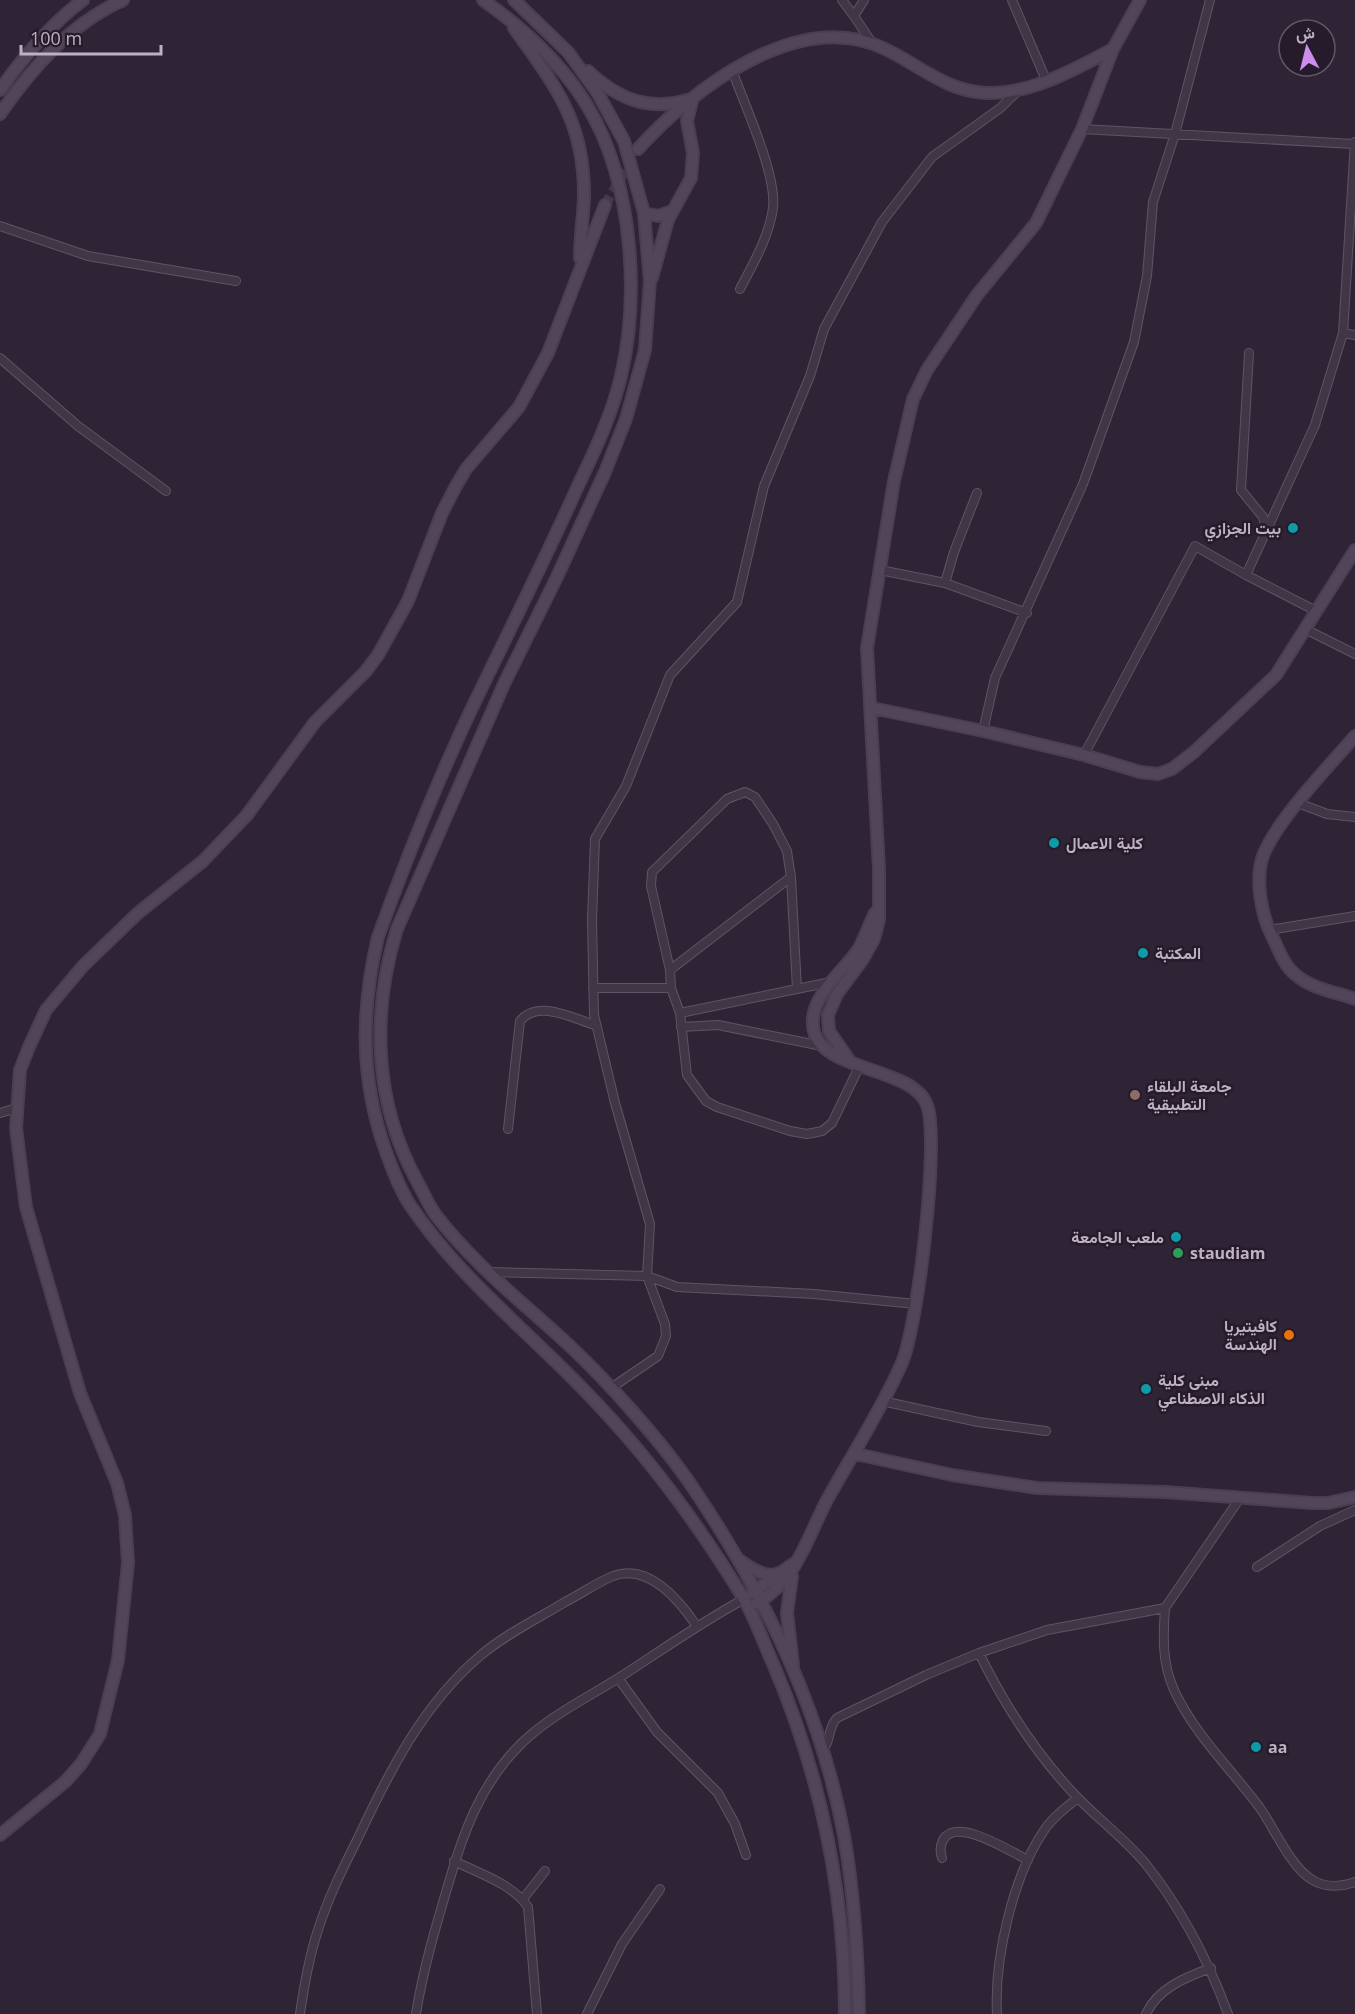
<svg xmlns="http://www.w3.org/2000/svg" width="1355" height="2014" font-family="'Open Sans',Vazirmatn,sans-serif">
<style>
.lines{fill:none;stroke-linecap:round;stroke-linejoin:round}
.secondary-tunnel{stroke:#44384b;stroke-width:10;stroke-dasharray:10 5;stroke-linecap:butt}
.street-casing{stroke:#5f5464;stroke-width:10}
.secondary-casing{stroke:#4a3f50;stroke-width:14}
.street{stroke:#413646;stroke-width:8}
.secondary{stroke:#534559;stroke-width:10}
.culture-dot{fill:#0f9aa8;stroke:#261b2b;stroke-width:2}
.education-dot{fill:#8d6e63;stroke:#261b2b;stroke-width:2}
.leisure-dot{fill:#2e9e5b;stroke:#261b2b;stroke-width:2}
.food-dot{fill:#e8710a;stroke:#261b2b;stroke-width:2}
.labels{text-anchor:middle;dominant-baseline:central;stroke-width:5;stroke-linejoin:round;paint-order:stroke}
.poi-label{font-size:16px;font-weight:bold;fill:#bdb1c3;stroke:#261b2b;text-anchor:start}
</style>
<rect width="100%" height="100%" fill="#2f2336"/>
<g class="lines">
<path class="secondary-tunnel" d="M605 205 638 149"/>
<g class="street-casing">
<path id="street" d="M842 0 854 16
M864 0 854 16 872 43
M1012 0 1046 80
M732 70C744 104 777 174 773 208 769 237 753 264 740 289
M1082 129 1354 144
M0 226 88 256 236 281
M1343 333 1355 335
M1249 353 1241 490 1263 517 1266 530
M0 358 78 426 166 491
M880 570 945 583 1027 613
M1246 575 1315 425 1343 333 1355 142
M945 583 954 552 977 493
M1307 630 1355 654
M983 731 995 678 1083 484 1134 342 1147 276 1153 202 1175 134 1210 0
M1084 755 1195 546 1246 575 1318 612
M1298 803 1327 814 1355 817
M1269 930 1355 916
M670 970 791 877
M593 988H671L680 1013 687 1075 706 1101 717 1107 790 1131 807 1134 822 1131 832 1123 860 1065
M671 988 670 970 651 886 652 872 727 799 745 792 755 797 773 824 787 851 791 877 797 989
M680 1013 831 982
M681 1027 718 1025 822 1046
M0 1113 17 1108
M508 1129 520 1021C538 999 572 1018 595 1025
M489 1272 647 1276 677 1287 814 1294 916 1304
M611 1388 658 1356 666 1336 665 1324 647 1276 650 1224 615 1103 594 1015 592 920 595 839 626 786 670 675 737 602 764 486 810 376 824 329 882 222 932 157 999 109 1019 90
M882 1401 978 1422 1046 1431
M1257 1567 1320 1526 1355 1510
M1165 1608C1163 1637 1162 1663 1174 1690 1194 1734 1232 1770 1260 1808 1274 1828 1291 1867 1311 1879 1324 1888 1341 1887 1355 1882
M979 1653C1005 1706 1035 1753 1076 1796 1098 1819 1124 1838 1145 1863 1181 1908 1208 1960 1228 2014
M618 1678 657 1732 718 1793 735 1824 746 1855
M821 1751C832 1742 827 1728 837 1718L926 1675 979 1653 1047 1630 1165 1608 1240 1498
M942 1858C940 1852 940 1846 943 1840 956 1816 1011 1852 1028 1860
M454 1861C478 1873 513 1884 528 1907L537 2014
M523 1899 545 1871
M300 2014C304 1986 309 1957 318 1930 328 1898 343 1868 358 1838 389 1772 423 1704 481 1655 506 1634 537 1619 565 1602 581 1594 596 1583 613 1576 648 1563 679 1600 696 1625
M416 2014C423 1969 436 1926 449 1882 463 1833 480 1787 516 1749 544 1719 583 1700 617 1679 659 1652 700 1623 744 1599
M587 2014 622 1944 660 1889
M997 2014C994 1959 1013 1875 1045 1829 1053 1817 1066 1807 1078 1798
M1146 2014C1158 1988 1186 1977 1211 1968"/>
</g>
<g class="secondary-casing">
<path id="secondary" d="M483 0C575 65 619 133 629 246 633 290 631 333 621 376 612 415 594 452 577 488 548 553 516 617 485 681 444 764 409 851 378 937 361 1009 360 1078 385 1149 392 1168 399 1188 410 1205 457 1275 525 1329 583 1389 644 1451 699 1525 744 1599 756 1620 764 1644 774 1666 821 1777 845 1894 845 2014
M514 0 568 52 597 92 624 141 644 213 650 281 645 350 626 419 605 472 557 577 504 684 397 929C371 1013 374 1103 417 1181 423 1192 428 1204 435 1214 474 1265 526 1305 572 1348 610 1384 657 1437 687 1479 760 1585 820 1707 844 1835 854 1894 858 1954 859 2014
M514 28C556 87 585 122 584 198 583 218 580 238 580 258
M588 71C619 100 650 112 691 99
M0 90C24 56 50 25 83 0
M0 114C32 68 70 24 123 0
M638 149C692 89 798 8 883 48 918 64 945 91 986 93 1030 95 1075 69 1113 49
M644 213 658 216 672 211
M652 278 668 220 691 178 693 153 687 121 692 101
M872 708 983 731 1084 755 1140 772 1158 774 1172 769 1194 752 1276 675 1355 550
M1355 736C1330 765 1276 821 1263 856 1255 878 1261 915 1272 936 1279 950 1284 966 1296 975 1312 989 1336 992 1355 999
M849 1060 829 1031 828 1015 837 994 863 959 874 939 879 920V869L867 648 894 481 913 399 927 370 977 295 1036 223 1082 129 1113 49 1140 0
M856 1454 952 1475 1037 1488 1165 1492 1312 1503H1328L1355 1497
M739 1560C750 1568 767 1579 779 1573
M792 1576 787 1613 793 1665
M752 1593 793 1564
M757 1603C797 1580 807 1538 827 1500 852 1455 880 1412 901 1365 918 1328 940 1140 927 1105 912 1065 817 1073 813 1026 810 996 842 973 858 950 865 938 869 925 875 913
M0 1835 66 1781 81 1764 100 1734 118 1660 128 1563 125 1515 117 1483 80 1393 26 1207 16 1128 20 1070 29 1047 46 1010 83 966 138 913 203 861 247 815 315 722 366 671 378 655 408 601 442 513 456 486 466 469 519 407 548 353 605 205"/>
</g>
<use href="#street" class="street"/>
<use href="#secondary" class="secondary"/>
</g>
<g class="culture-dot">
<circle cx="1293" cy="528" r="6"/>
<circle cx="1054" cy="843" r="6"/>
<circle cx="1143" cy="953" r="6"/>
<circle cx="1176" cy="1237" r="6"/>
<circle cx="1146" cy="1389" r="6"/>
<circle cx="1256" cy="1747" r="6"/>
</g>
<circle class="education-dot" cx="1135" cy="1095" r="6"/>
<circle class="leisure-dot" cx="1178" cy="1253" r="6"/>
<circle class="food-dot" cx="1289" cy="1335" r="6"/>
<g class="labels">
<g class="poi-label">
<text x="1281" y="528" text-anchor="end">بيت الجزازي</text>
<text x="1066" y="843">كلية الاعمال</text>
<text x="1155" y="953">المكتبة</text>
<text x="1147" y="1086">جامعة البلقاء<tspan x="1147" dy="18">التطبيقية</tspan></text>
<text x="1164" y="1237" text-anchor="end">ملعب الجامعة</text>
<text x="1190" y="1253">staudiam</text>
<text x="1277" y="1326" text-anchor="end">كافيتيريا<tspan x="1277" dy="18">الهندسة</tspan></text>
<text x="1158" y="1380">مبنى كلية<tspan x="1158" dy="18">الذكاء الاصطناعي</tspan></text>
<text x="1268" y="1747">aa</text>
</g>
</g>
<g transform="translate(1307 48) rotate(353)"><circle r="28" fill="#261b2b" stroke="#625768" stroke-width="1.5"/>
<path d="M0-4.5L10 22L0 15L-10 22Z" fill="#cd8dec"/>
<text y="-9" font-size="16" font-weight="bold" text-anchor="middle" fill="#bdb1c3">ش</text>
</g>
<path d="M21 45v9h140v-9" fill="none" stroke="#bdb1c3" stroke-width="3"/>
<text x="30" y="45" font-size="18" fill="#bdb1c3" stroke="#261b2b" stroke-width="4.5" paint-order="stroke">100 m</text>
</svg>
